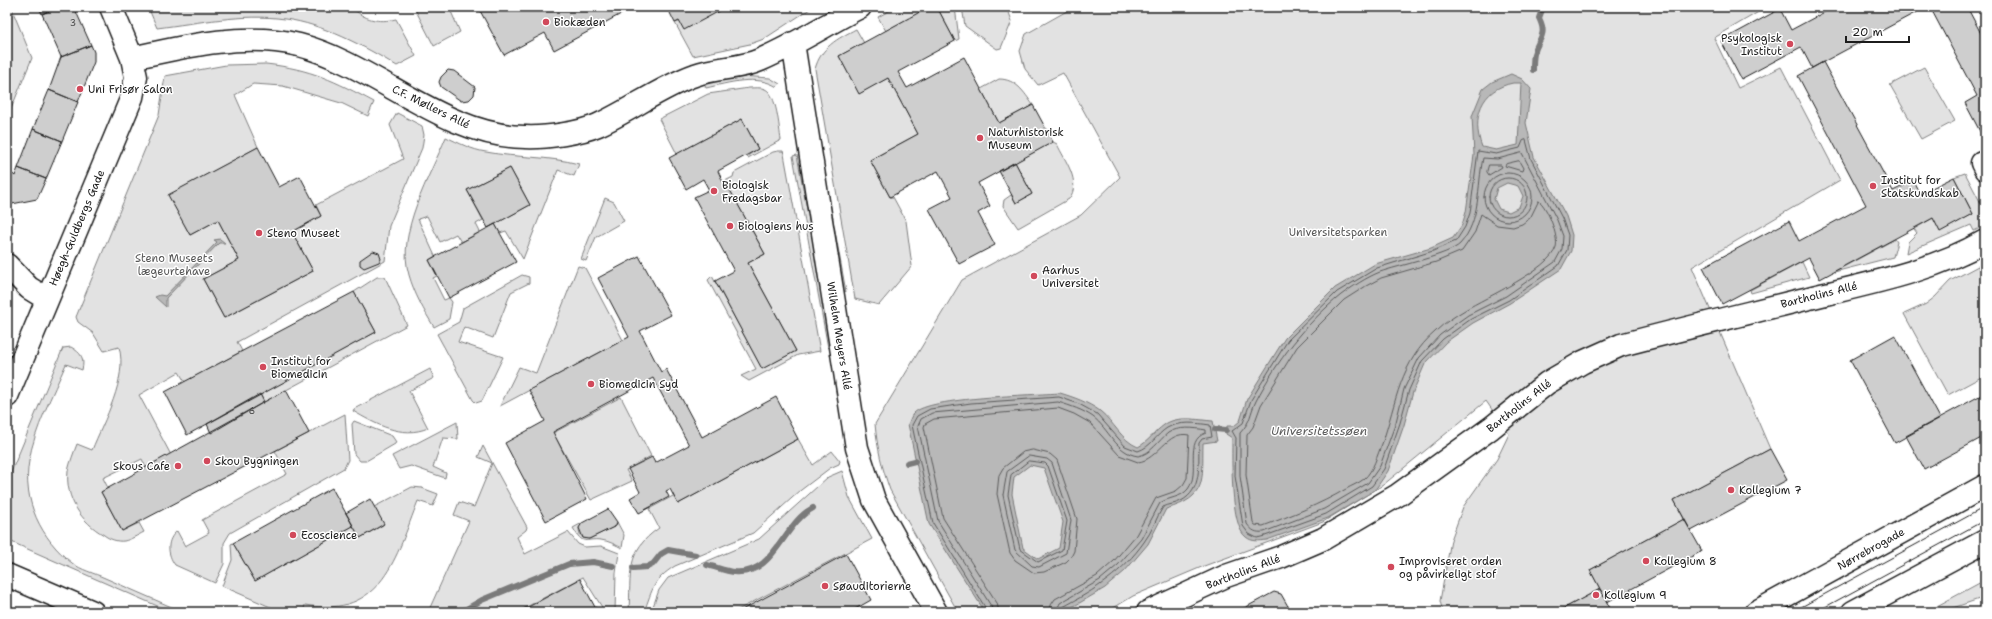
<svg xmlns="http://www.w3.org/2000/svg" width="1992" height="619" font-family="'Shantell Sans',sans-serif">
<style>
.green{fill:#e2e2e2;stroke:#7f7f7f}
.water{fill:#b8b8b8;stroke:#7a7a7a;fill-rule:evenodd}
.lines{fill:none;stroke-linecap:round;stroke-linejoin:round}
.shore{stroke:#5a5a5a;stroke-width:1}
.stream{stroke:#7a7a7a;stroke-width:6}
.building{fill:#cecece;stroke:#1c1c1c}
.minor-casing{stroke:#1c1c1c;stroke-width:25}
.major-casing{stroke:#1c1c1c;stroke-width:25}
.minor{stroke:#fff;stroke-width:22}
.major{stroke:#fff;stroke-width:22}
.tram{stroke:#1c1c1c;stroke-width:1}
.poi-dot{fill:#d1495b;stroke:#fff;stroke-width:1.5}
.labels{text-anchor:middle;dominant-baseline:central;stroke-width:3;stroke-linejoin:round;paint-order:stroke}
.number-label{font-size:9px;fill:#484848}
.poi-label{font-size:11px;fill:#1c1c1c;stroke:#fff;text-anchor:start}
.street-label{font-size:11px;fill:#1c1c1c;stroke:#fff}
.park-label{font-size:11px;fill:#575757;stroke:#fff}
.water-label{font-size:12px;font-style:italic;fill:#5a5a5a;stroke:#fff}
</style>
<rect width="100%" height="100%" fill="#fff"/>
<filter id="ink" filterUnits="userSpaceOnUse"><feTurbulence type="fractalNoise" baseFrequency=".025" numOctaves="2"/><feDisplacementMap in="SourceGraphic" scale="8" xChannelSelector="R" yChannelSelector="G"/><feConvolveMatrix kernelMatrix="1 2 1 2 8 2 1 2 1" color-interpolation-filters="sRGB"/></filter>
<g filter="url(#ink)">
<path class="green" d="M7 7H11L32 58 11 109 7 111Z
M148 7H351C365 20 378 23 396 19L416 56 397 66C364 46 323 24 285 19 243 13 198 23 157 28Z
M414 7H449L460 32 434 46Z
M727 7H813L764 39 750 44 693 56 675 23Z
M896 7H929L886 31 878 17Z
M937 7H955L959 39 955 41Z
M962 7H1007L1012 21 1001 48 997 49 965 26Z
M1074 7H1767L1714 38 1738 88 1781 67 1840 180 1692 267 1770 449 1674 500 1684 519 1590 570 1600 589 1557 612H1443L1440 601 1451 540 1463 507 1497 459 1509 434 1486 401 1383 485 1323 522 1204 566 1133 596 1107 612H958L890 490C882 468 877 447 875 424L962 280 1081 215 1120 177 1063 73 1038 85 1025 69 1020 51 1026 34Z
M856 29 864 43 839 56 859 93 888 78 918 134 870 160 890 197H893L906 221 912 266 879 305 855 299 815 69C821 47 837 39 856 29Z
M266 64C311 69 335 81 374 102L368 116 341 103 283 86 253 84 235 95 258 147 169 195 190 235 218 220 239 260 203 279 224 318 313 271 292 232 321 216 316 205 403 159 390 125 397 113 422 126 424 135 422 148 389 226 385 261 237 342 242 351 185 382 179 372 139 395 171 455 146 468 142 459 103 478 108 488 101 492 122 531 139 523 144 532C138 535 130 540 124 541 117 542 109 539 104 535 81 522 65 498 68 471 70 462 74 452 77 444L92 450C104 420 128 379 119 347L104 351 93 333 78 322 76 317 159 115 165 76 226 65Z
M1924 67 1955 121 1921 139 1890 85Z
M741 76 770 78 780 84 777 87C757 74 728 83 706 88L705 86 707 82Z
M999 79C1016 79 1024 92 1033 105L999 123 981 89Z
M749 88C754 88 761 87 765 89 777 94 779 128 781 140L748 158 747 156 758 149 742 119 677 154 659 119 708 94Z
M811 96 846 292 841 288Z
M446 137C459 143 472 150 486 152 517 158 548 156 579 164L574 176 558 170 523 259 506 231 500 233 495 224 530 205 510 168 467 190 483 220 476 224 480 232 461 242 456 234 440 242 427 216 418 219 435 256 429 260 437 276 433 278 444 300 449 298 452 302 449 319 434 327C424 311 414 293 409 275 396 233 430 176 446 137Z
M1053 142 1057 144C1065 161 1082 182 1069 199L1018 228 1003 206 1004 200 1011 195 1016 203 1032 194 1015 162Z
M778 151H783L784 154 820 351 798 355 749 381 741 376 756 369 708 280 712 276 762 368 796 351 748 263 765 254 725 181 733 177 734 173 773 152Z
M797 155 831 341 828 348 793 156Z
M1965 173 1985 211 1984 226 1974 231 1971 225 1906 253 1908 242 1917 233 1914 229 1933 218 1940 231 1973 214 1954 177Z
M605 198 614 202 624 221 596 237 586 261 581 259Z
M1895 239 1897 242 1893 257 1834 272Z
M1802 262 1809 277 1751 293 1750 290Z
M578 266 585 268 623 340 500 406 519 367 536 373Z
M1978 266 1983 275H1985V375L1948 395 1904 314 1926 304 1935 297 1950 281Z
M522 275 529 277V283L511 292 493 338 464 327 458 342 503 357 482 401 476 403 473 400 437 334 459 322 463 308Z
M377 277H385L407 325 264 402 260 394 376 332 354 292Z
M71 347C81 353 85 358 82 370L66 364C53 394 34 430 29 461 22 500 41 539 72 563 81 570 94 573 105 578 131 589 157 601 183 612H171L7 540V482L63 348Z
M430 369 434 378 409 391 428 428C402 439 375 424 353 411L354 409Z
M621 397 651 456 626 470 632 481 591 500 553 433Z
M345 414 348 460 344 468 230 533 224 543V564L215 583 175 565C167 554 166 540 177 531L185 546 209 533 202 520 287 474 275 451Z
M354 421 392 436 396 442 395 444 366 461H360L354 454 352 424Z
M457 422 458 439 443 438 433 467 446 473 445 478 411 466 399 469 392 456Z
M798 439 813 465 832 451 840 461 839 464 830 468 801 490 753 533 675 566C653 580 653 588 644 612H629C631 575 625 551 659 528L649 509 673 496 678 504Z
M483 446 527 527 526 530 517 537 525 554 568 532 578 544 585 547 601 546 619 553 616 573 615 612H605L583 577 517 612H428L469 521 454 515 459 502 474 507 492 463 478 457Z
M842 471 849 497 872 539 734 612H651L659 590 668 578 759 539 828 477Z
M412 487 422 488 438 494 433 506 418 501C396 556 383 619 305 605L303 612H282L222 586 232 560 231 544 233 543 255 581 353 526 360 538 383 525 374 507Z
M617 522 624 535 622 548C616 545 609 541 601 540 584 538 584 547 573 528L582 523 579 528C579 535 582 539 589 539L616 526Z
M1985 580V597L1941 612 1937 606Z"/>
<path class="water" d="M1511 74 1522 79 1531 89 1526 123 1534 157 1566 216 1572 235 1571 251 1561 269 1510 303 1473 323 1446 342 1425 364 1413 392 1404 425 1388 471 1375 490 1328 518 1267 540C1259 541 1252 542 1246 537 1230 526 1232 458 1232 438L1226 434 1227 426H1234L1240 421 1247 399 1285 338 1335 288 1375 264 1431 248 1453 238 1462 225 1466 212 1474 155 1472 116 1483 89 1492 82ZM1513 83H1521L1518 145 1496 150 1482 147C1471 118 1481 89 1513 83ZM1507 183 1518 186 1523 196 1519 207 1509 212 1499 209 1494 199 1497 188Z
M220 239 225 243H219L166 298V307L155 297 160 295 165 296 217 242 214 240Z
M1060 393C1073 397 1088 402 1100 411 1114 422 1121 440 1138 447 1148 442 1154 432 1164 425 1177 415 1198 420 1213 421L1217 441 1203 443C1202 481 1208 497 1166 509L1148 544 1125 571 1105 588 1076 605 1061 612H985L929 524 908 424C910 421 911 415 914 413 929 397 1034 395 1060 393ZM1030 465 1044 468 1063 522 1059 548 1038 559 1023 548 1012 494 1014 477Z"/>
<g class="lines">
<path class="shore" d="M1526 140 1531 159 1562 218 1568 235 1567 250 1558 266 1509 300 1471 319 1443 339 1422 361 1409 390 1400 423 1384 469 1372 486 1326 514 1265 536 1257 538 1249 534 1243 526 1235 476 1236 438 1232 431 1243 423 1251 400 1288 340 1337 292 1377 268 1433 251 1456 241 1465 227 1470 213 1478 151 1496 154 1520 148 1523 141Z
M1522 153 1557 220 1563 236 1562 249 1555 262 1506 296 1468 315 1440 335 1419 358 1404 389 1396 422 1380 466 1368 483 1324 509 1264 532C1256 533 1252 531 1247 524L1240 476V433C1252 420 1249 415 1256 401 1276 362 1306 323 1341 295 1352 287 1367 277 1380 272 1397 266 1449 255 1460 244 1481 221 1477 186 1483 158L1497 159Z
M1519 161 1523 168 1522 171 1505 166 1506 164Z
M1489 165H1501L1502 167 1489 175 1487 172Z
M1484 197a24 24 0 1 1 48 0a24 24 0 1 1-48 0Z
M1489 197a19 19 0 1 1 38 0a19 19 0 1 1-38 0Z
M1539 201C1547 206 1559 237 1556 247 1549 270 1486 297 1465 310 1455 316 1444 323 1436 331 1399 363 1397 401 1382 444 1377 455 1374 470 1364 479 1359 483 1351 486 1346 489 1319 505 1292 515 1263 526L1255 525 1253 522 1246 475 1247 435 1253 427 1261 405 1297 347 1344 300 1366 286 1381 278 1436 262 1462 251 1475 232 1481 214 1497 225 1513 227 1522 224 1530 218Z
M1033 450 1050 454 1057 460 1077 519 1074 551 1071 557 1066 562 1044 572 1034 573 1015 560 1010 553 997 494 999 475 1003 468 1023 452Z
M1029 456 1047 459 1052 463 1071 520 1066 553 1039 567 1032 566 1015 550 1003 495 1007 472Z
M1029 461 1045 463 1048 466 1067 521 1062 550 1038 562 1020 549 1008 495 1011 475Z
M988 612 933 523 912 425 917 416 930 409 971 403 1059 397 1079 404 1097 414 1125 446 1138 451C1151 447 1156 435 1167 428 1179 421 1197 423 1210 425L1212 437 1202 439 1199 443C1198 463 1203 490 1181 501 1176 504 1169 504 1163 507 1156 518 1152 532 1144 542 1123 572 1095 590 1063 607L1061 612
M993 612 991 606 938 521 918 426 921 419 932 413 1058 402C1071 406 1083 410 1093 417 1109 429 1116 453 1138 456 1151 454 1158 441 1168 433 1178 426 1195 428 1206 430V433C1183 440 1201 472 1188 489 1181 498 1169 497 1160 503L1141 539 1118 565 1100 580 1060 603 1056 612
M999 612 997 603 943 518 924 427 925 424 934 419 1058 408 1074 414 1090 423 1119 455 1138 462C1158 460 1167 430 1189 435L1187 478 1183 485 1176 491 1156 498 1136 535 1114 561 1097 576 1055 599 1051 605 1050 612"/>
<path class="stream" d="M1533 70C1533 65 1533 59 1534 54 1538 38 1548 36 1539 18L1543 7
M1215 429 1226 430
M907 463 915 461
M707 565C716 567 725 571 734 572 775 576 782 524 813 508
M633 568 647 567 653 564 661 554 668 550 696 555
M461 612 482 600 569 564 593 562 613 566"/>
</g>
<path class="building" d="M39 7H58L42 14Z
M58 7H74L91 45 61 57 42 14Z
M478 7H531L533 11 540 7H634L554 50 545 33 504 55Z
M667 7H727L684 30 679 21 675 23Z
M929 7H937L955 41 898 72 907 88 964 57 999 123 1033 105 1053 142 978 183 990 206 978 213 995 245 959 264 929 209 952 197 938 171 890 197 870 160 918 134 888 78 859 94 839 56Z
M1834 7H1926L1812 68 1801 47 1741 79 1721 41 1780 9 1791 30Z
M1930 7H1967L1985 41V141L1965 103 1977 96Z
M91 45 94 52V62L78 102 49 90 61 57Z
M1823 62 1893 191 1913 181 1920 194 1954 177 1973 214 1940 232 1933 218 1820 279 1809 258 1722 304 1703 267 1789 221 1799 241 1866 205 1798 76Z
M448 70 454 71 475 87 474 95 469 100 461 101 441 87 439 82 441 77Z
M49 90 78 102 62 141 33 129Z
M742 119 758 149 718 171 723 182 725 181 765 254 748 263 796 351 762 369 715 281 734 271 694 197 709 190 703 179 686 189 669 158Z
M33 129 62 141 46 179 18 168Z
M258 147 279 187 300 176 321 216 292 232 313 271 224 318 203 279 239 260 218 220 190 235 168 195Z
M1015 162 1032 194 1016 203 999 171Z
M18 168 46 179 37 199 7 205V173L9 171 15 176Z
M510 168 530 205 488 228 467 190Z
M495 224 516 262 449 298 429 260Z
M373 251 379 253 381 259 379 262 364 268 360 265V260Z
M639 256 671 315 640 331 661 372 666 369 702 437 776 397 798 439 678 504 670 489 666 491 669 497 639 513 630 498 640 492 628 469 652 457 655 463 689 445 653 378 553 432 587 499 546 521 505 443 545 421 529 390 629 337 598 278Z
M354 292 376 332 187 435 165 392Z
M1895 335 1940 418 1895 443 1850 360Z
M286 390 309 433 122 531 101 492Z
M1985 393V436L1924 469 1906 436Z
M260 394 264 402 211 433 207 424Z
M1770 449 1787 480 1691 531 1674 500Z
M332 488 353 526 255 581 233 543Z
M370 499 384 524 360 538 346 513Z
M608 509 617 522 616 526 589 539 583 538 579 528 582 523Z
M1684 519 1702 551 1607 602 1590 570Z
M846 554 871 600 850 612H738Z
M580 579 596 609 592 612H519Z
M1600 589 1612 612H1557Z
M1274 592 1281 594 1289 608V612H1237Z"/>
<g class="lines">
<g class="minor-casing">
<path id="minor" d="M793 43 857 448 874 500 936 612
M132 58C186 46 244 32 299 45 374 64 445 137 525 137 545 138 580 133 598 125 631 110 661 87 695 75 716 67 740 69 760 60 795 45 827 24 860 7
M1982 163 1985 169
M7 265 29 288 47 299
M7 396 132 97 136 77 132 58 111 7
M7 575 93 612
M1148 612 1226 576 1281 557 1323 539 1398 495 1491 428 1547 383 1583 362 1621 345C1685 328 1749 313 1813 297 1871 283 1933 271 1985 241"/>
</g>
<g class="major-casing">
<path id="major" d="M1756 612 1985 486
M1853 612 1985 541"/>
</g>
<use href="#minor" class="minor"/>
<use href="#major" class="major"/>
<path class="tram" d="M1792 612 1985 507
M1816 612 1985 520"/>
</g>
</g>
<g class="poi-dot">
<circle cx="546" cy="22" r="4"/>
<circle cx="1790" cy="44" r="4"/>
<circle cx="80" cy="89" r="4"/>
<circle cx="980" cy="138" r="4"/>
<circle cx="1873" cy="186" r="4"/>
<circle cx="714" cy="191" r="4"/>
<circle cx="730" cy="226" r="4"/>
<circle cx="259" cy="233" r="4"/>
<circle cx="1034" cy="276" r="4"/>
<circle cx="263" cy="367" r="4"/>
<circle cx="591" cy="384" r="4"/>
<circle cx="207" cy="461" r="4"/>
<circle cx="178" cy="466" r="4"/>
<circle cx="1731" cy="490" r="4"/>
<circle cx="293" cy="535" r="4"/>
<circle cx="1646" cy="561" r="4"/>
<circle cx="1391" cy="567" r="4"/>
<circle cx="825" cy="586" r="4"/>
<circle cx="1596" cy="595" r="4"/>
</g>
<g class="labels">
<g class="number-label">
<text x="73" y="23">3</text>
<text x="252" y="411">6</text>
</g>
<g class="poi-label">
<text x="554" y="22">Biokæden</text>
<text x="1782" y="38" text-anchor="end">Psykologisk<tspan x="1782" dy="13">Institut</tspan></text>
<text x="88" y="89">Uni Frisør Salon</text>
<text x="988" y="132">Naturhistorisk<tspan x="988" dy="13">Museum</tspan></text>
<text x="1881" y="180">Institut for<tspan x="1881" dy="13">Statskundskab</tspan></text>
<text x="722" y="185">Biologisk<tspan x="722" dy="13">Fredagsbar</tspan></text>
<text x="738" y="226">Biologiens hus</text>
<text x="267" y="233">Steno Museet</text>
<text x="1042" y="270">Aarhus<tspan x="1042" dy="13">Universitet</tspan></text>
<text x="271" y="361">Institut for<tspan x="271" dy="13">Biomedicin</tspan></text>
<text x="599" y="384">Biomedicin Syd</text>
<text x="215" y="461">Skou Bygningen</text>
<text x="170" y="466" text-anchor="end">Skous Cafe</text>
<text x="1739" y="490">Kollegium 7</text>
<text x="301" y="535">Ecoscience</text>
<text x="1399" y="561">Improviseret orden<tspan x="1399" dy="13">og påvirkeligt stof</tspan></text>
<text x="1654" y="561">Kollegium 8</text>
<text x="833" y="586">Søauditorierne</text>
<text x="1604" y="595">Kollegium 9</text>
</g>
<g class="street-label">
<text transform="translate(431 107) rotate(26)">C.F. Møllers Allé</text>
<text transform="translate(77 228) rotate(-67)">Høegh-Guldbergs Gade</text>
<text transform="translate(1819 295) rotate(-14)">Bartholins Allé</text>
<text transform="translate(839 336) rotate(81)">Wilhelm Meyers Allé</text>
<text transform="translate(1519 406) rotate(-38)">Bartholins Allé</text>
<text transform="translate(1871 549) rotate(-29)">Nørrebrogade</text>
<text transform="translate(1243 572) rotate(-21)">Bartholins Allé</text>
</g>
<g class="park-label">
<text x="1338" y="232">Universitetsparken</text>
<text x="174" y="258">Steno Museets<tspan x="174" dy="13">lægeurtehave</tspan></text>
</g>
<g class="water-label">
<text x="1319" y="431">Universitetssøen</text>
</g>
</g>
<rect width="1992" height="619" fill="none" stroke="#fff" stroke-width="24"/>
<rect x="12" y="12" width="1968" height="595" fill="none" stroke="#1c1c1c" stroke-width="1.5" filter="url(#ink)"/>
<path d="M1846 36v6h63v-6" fill="none" stroke="#1c1c1c" stroke-width="2"/>
<text x="1852" y="36" font-size="12" fill="#1c1c1c" stroke="#ffffff" stroke-width="3" paint-order="stroke">20 m</text>
</svg>
